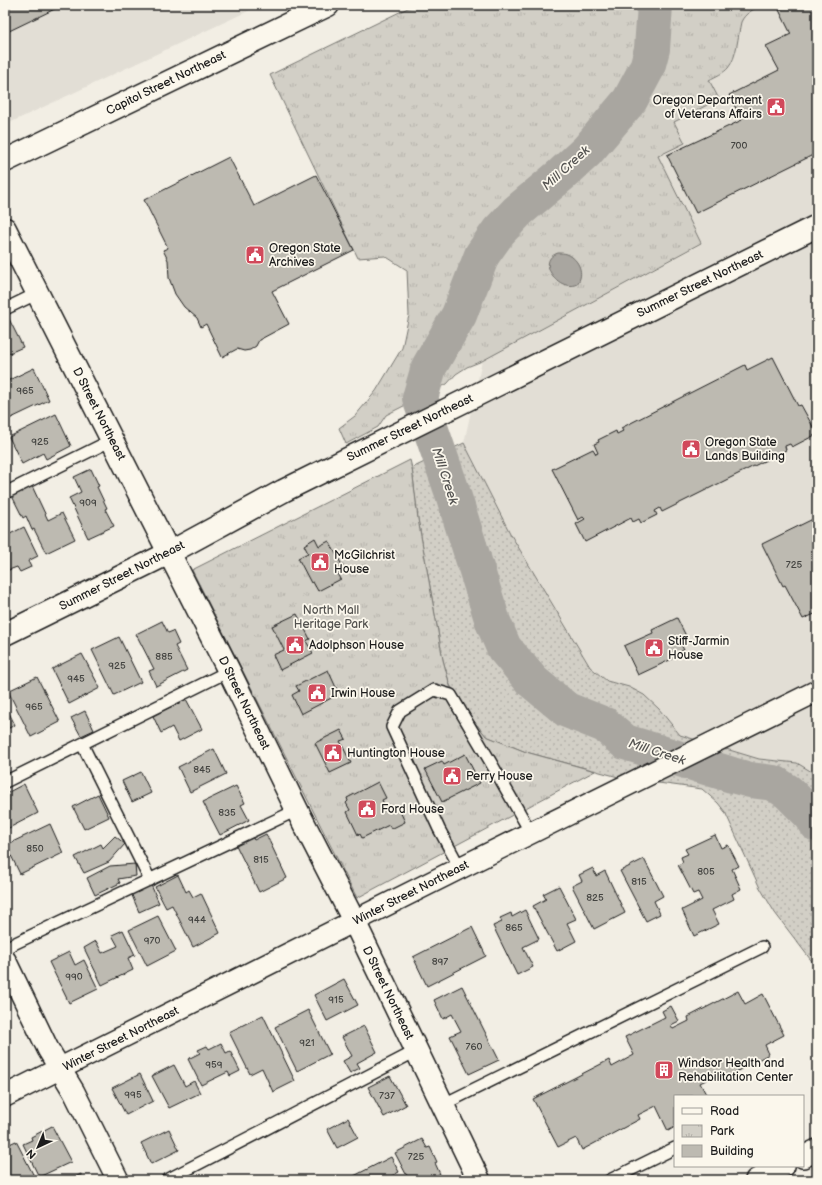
<svg xmlns="http://www.w3.org/2000/svg" width="822" height="1185" font-family="'Balsamiq Sans',sans-serif">
<style>
.built{fill:#e2ded5}
.grass{fill:url(#grass-dots);stroke:#777671}
.park{fill:url(#park-tufts);stroke:#777671}
.water{fill:#a9a6a0;stroke:#716f6b}
.lines{fill:none;stroke-linecap:round;stroke-linejoin:round}
.river{stroke:#a9a6a0;stroke-width:36}
.building{fill:#bdbab1;stroke:#1c1c1c}
.lane-casing{stroke:#1c1c1c;stroke-width:14}
.street-casing{stroke:#1c1c1c;stroke-width:24}
.secondary-casing{stroke:#1c1c1c;stroke-width:25}
.primary-casing{stroke:#1c1c1c;stroke-width:25}
.lane{stroke:#fbf7ec;stroke-width:11}
.street{stroke:#fbf7ec;stroke-width:21}
.secondary{stroke:#fbf7ec;stroke-width:22}
.primary{stroke:#fbf7ec;stroke-width:22}
.labels{text-anchor:middle;dominant-baseline:central;stroke-width:3.5;stroke-linejoin:round;paint-order:stroke}
.number-label{font-size:10px;fill:#444441}
.street-label{font-size:12px;fill:#1c1c1c;stroke:#fbf7ec}
.poi-label{font-size:12px;fill:#1c1c1c;stroke:#fbf7ec;text-anchor:start}
.park-label{font-size:12px;fill:#53524f;stroke:#fbf7ec}
.water-label{font-size:13px;font-style:italic;fill:#545351;stroke:#fbf7ec}
</style>
<defs>
<pattern id="grass-dots" width="8" height="8" patternUnits="userSpaceOnUse"><rect width="8" height="8" fill="#d2cfc6"/><path d="M2 2h.1M6 6h.1" fill="none" stroke="#b4b1aa" stroke-width="1.8" stroke-linecap="round"/></pattern>
<pattern id="park-tufts" width="24" height="20" patternUnits="userSpaceOnUse"><rect width="24" height="20" fill="#d2cfc6"/><path d="M3 7l-1-3M5 7V3M7 7l1-3M15 17l-1-3M17 17v-4M19 17l1-3" fill="none" stroke="#b4b1aa"/></pattern>
</defs>
<rect width="100%" height="100%" fill="#f2eee4"/>
<filter id="ink" filterUnits="userSpaceOnUse"><feTurbulence type="fractalNoise" baseFrequency=".025" numOctaves="2"/><feDisplacementMap in="SourceGraphic" scale="8" xChannelSelector="R" yChannelSelector="G"/><feConvolveMatrix kernelMatrix="1 2 1 2 8 2 1 2 1" color-interpolation-filters="sRGB"/></filter>
<g filter="url(#ink)">
<path class="built" d="M5 5H261L5 125Z
M761 5H817V775L797 763 759 759 680 735 659 709 629 687 607 681 590 668 511 535 464 443 482 361 701 244 658 156 674 122 719 99 709 80 724 72 733 61 741 22 743 17 748 12Z"/>
<path class="grass" d="M464 443 511 535 590 667 607 681 629 687 644 695 659 709 680 735 759 759 797 763 817 775V968L775 913 759 886 725 812 718 803 702 789 622 778 526 752 486 736 472 719 450 685 443 660 418 519 412 468Z"/>
<path class="park" d="M414 5H761C753 10 745 13 741 22 738 35 737 58 728 68 724 73 716 76 709 80L719 99 674 122 685 143 658 156 701 243 482 361 467 367 456 374 447 384 386 415 378 427 346 444 339 428 355 416 376 391 402 348 409 315 407 270 385 256 358 258 270 75Z
M410 460 412 468 418 519 443 660 450 686 472 719 486 736 526 752 595 771 357 898 192 570Z"/>
<path class="water" d="M558 253C561 253 564 253 567 254 579 259 585 274 577 284 560 293 534 261 558 253Z"/>
<g class="lines">
<path class="river" d="M655 5 652 49 647 68 630 100 587 151 561 175 518 211 499 231 482 255 459 315 429 367 420 398 453 494 493 622 504 648 532 681 567 710 605 725 625 742 732 775 750 780 774 783 788 792 811 815 817 824"/>
</g>
<path class="building" d="M5 5H63L5 33Z
M788 5H817V153L696 213 667 155 742 120 729 95 779 70 766 46 791 34 779 10Z
M229 157 254 206 316 175 354 250 272 291 289 324 259 340 256 346 250 350 244 351 237 349 222 357 206 324 201 327 197 318 184 307 175 294 169 278 168 260 163 250 168 248 144 200Z
M8 317 23 347 5 355V318Z
M773 357 798 406 801 405 817 434 792 447 790 444 785 446 786 450 662 512 660 508 655 511 657 515 641 523 639 519 633 522 631 518 585 542 576 524 585 519 583 517 578 520 552 469 593 449 596 454 598 453 594 444 599 442 598 440 616 431 617 434 623 431 621 428 745 365 747 370Z
M34 368 49 400 5 421V382Z
M56 414 71 446 46 459 43 453 22 464 9 437Z
M91 469 99 486 97 487 107 508 105 509 114 526 88 538 69 498 81 492 74 477Z
M32 486 48 520 62 513 75 539 46 553 34 529 32 530 26 516 23 518 12 496Z
M817 517V613L803 619 785 585 783 586 762 544Z
M24 527 38 556 28 561 31 567 20 572 17 567 6 571 5 568V541L8 540 6 536Z
M315 538 319 546 329 541 343 567 336 570 341 579 318 591 313 582 311 583 298 558 308 553 304 545Z
M297 614 310 639 306 641 313 653 280 670 273 655 284 650 272 626Z
M677 618 686 636 678 639 684 650 670 656 672 659 638 675 624 646 653 633 652 630Z
M162 621 168 633 173 631 179 644 175 646 187 670 156 686 149 671 154 669 136 634Z
M119 637 141 682 114 695 92 650Z
M82 654 100 688 69 704 52 669Z
M328 670 339 694 301 714 292 695 299 691 296 686Z
M37 677 60 722 31 737 8 691Z
M186 699 202 729 179 741 172 727 161 733 153 716Z
M5 705 15 725 5 730Z
M85 711 94 730 81 736 71 718Z
M341 730 346 739 340 741 351 763 330 773 315 743Z
M214 749 226 774 190 792 178 767Z
M465 754 480 783 442 802 425 769 442 761 444 765Z
M141 772 151 793 132 802 122 781Z
M378 782 386 798 382 800 388 812 398 807 405 822 391 829 389 825 362 838 360 834 358 835 347 812 350 810 346 803 348 801 347 798Z
M24 784 38 813 5 830V794Z
M236 786 245 803 241 805 249 820 220 835 203 802Z
M98 794 109 817 84 829 73 807Z
M50 824 63 853 20 874 6 845Z
M250 833 254 840 266 834 287 878 259 892 234 841Z
M715 835 721 848 728 845 739 866 732 869 741 889 732 894 734 899 712 910 719 924 694 936 682 910 702 900 698 892 693 894 678 865 683 862 681 857 688 854 685 849Z
M115 836 125 844 109 862 84 873 75 857 101 844 103 848Z
M644 859 663 896 654 901 660 914 646 921 620 871Z
M135 864 136 876 118 879 120 883 95 895 87 878 110 866Z
M593 868 596 876 605 871 625 913 594 929 572 886 582 881 579 875Z
M178 875 186 892 189 890 193 897 201 893 220 933 193 947 172 905 166 908 155 887Z
M151 885 159 903 139 912 131 893Z
M559 886 576 919 567 923 576 941 557 951 533 906 546 899 543 894Z
M525 910 539 939 523 947 533 967 517 975 493 926 502 922 500 918 511 913 512 917Z
M158 916 176 951 147 966 129 930Z
M472 927 486 956 427 986 413 957Z
M123 930 135 955 128 958 133 970 102 985 84 948 96 941 102 953 118 946 112 935Z
M69 952 75 965 84 960 98 989 69 1003 49 962Z
M344 979 358 1005 327 1021 314 995Z
M462 986 499 1060 469 1074 450 1036 461 1031 452 1014 443 1019 434 1000Z
M738 991 745 1004 763 994 784 1035 765 1045 769 1054 721 1080 718 1074 700 1083 707 1096H675V1127L668 1131 656 1106 638 1115 640 1119 582 1150 576 1138 558 1147 533 1099 609 1060 612 1067 634 1055 625 1037 665 1017 662 1011 671 1006 679 1021 671 1025 673 1029 689 1021 688 1017Z
M308 1010 330 1054 297 1071 275 1027Z
M263 1015 295 1081 273 1092 262 1068 250 1074 229 1032Z
M364 1026 377 1052 357 1063 360 1068 350 1073 343 1061 352 1056 342 1037Z
M221 1043 226 1053 230 1051 240 1071 230 1076 228 1072 201 1085 188 1059 200 1053 198 1050 207 1046 209 1049Z
M174 1065 185 1086 194 1081 200 1093 169 1108 152 1076Z
M140 1074 153 1101 126 1115 112 1088Z
M390 1076 406 1105 384 1117 368 1087Z
M348 1118 358 1137 337 1148 327 1129Z
M52 1126 71 1162 39 1177 23 1144 32 1140 31 1137Z
M169 1129 179 1150 151 1164 141 1143Z
M422 1139 427 1148 430 1147 437 1162 435 1163 440 1174 427 1180H409L395 1153Z
M16 1141 36 1180H5V1146Z
M391 1157 399 1172 388 1178 389 1180H356L354 1176Z
M81 1174 83 1180H69Z"/>
<g class="lines">
<g class="lane-casing">
<path id="lane" d="M5 309 38 293
M5 493 112 440
M82 744 150 880
M5 782 229 671
M460 868 439 829 392 727 400 711 434 690 451 695 490 761 531 833
M5 948 297 810
M442 1105 762 947
M167 1180 416 1051
M610 1180 675 1148"/>
</g>
<g class="street-casing">
<path id="street" d="M5 960 48 1049 74 1092 118 1180
M5 1096 460 868 817 691
M803 1157 817 1150
M756 1180 784 1166"/>
</g>
<g class="secondary-casing">
<path id="secondary" d="M5 229 229 671 297 810 354 921 479 1180"/>
</g>
<g class="primary-casing">
<path id="primary" d="M5 161 328 5
M5 634 169 553 283 491 817 226"/>
</g>
<use href="#lane" class="lane"/>
<use href="#street" class="street"/>
<use href="#secondary" class="secondary"/>
<use href="#primary" class="primary"/>
</g>
</g>
<defs>
<g id="civic-square" transform="scale(1)"><rect x="-9" y="-9" width="18" height="18" rx="4" fill="#d1495b" stroke="#fbf7ec"/><path d="M-.6-6.5H3V-4.5H.6V-3L4-1V1h2V6H-6V1h2V-1L-.6-3ZM-1.2 2.5V6h2.4V2.5Z" fill="#fff"/></g>
<g id="building-square" transform="scale(1)"><rect x="-9" y="-9" width="18" height="18" rx="4" fill="#d1495b" stroke="#fbf7ec"/><path d="M-4-6H4V6H1V3H-1V6H-4ZM-2.5-4.3h1.7v1.8h-1.7ZM.8-4.3h1.7v1.8H.8ZM-2.5-1h1.7V.8h-1.7ZM.8-1h1.7V.8H.8Z" fill="#fff"/></g>
</defs>
<g fill-rule="evenodd">
<use href="#civic-square" x="776" y="107"/>
<use href="#civic-square" x="255" y="255"/>
<use href="#civic-square" x="691" y="449"/>
<use href="#civic-square" x="320" y="562"/>
<use href="#civic-square" x="295" y="645"/>
<use href="#civic-square" x="654" y="648"/>
<use href="#civic-square" x="317" y="693"/>
<use href="#civic-square" x="333" y="753"/>
<use href="#civic-square" x="452" y="776"/>
<use href="#civic-square" x="367" y="809"/>
<use href="#building-square" x="664" y="1070"/>
</g>
<g class="labels">
<g class="number-label">
<text x="739" y="146">700</text>
<text x="25" y="391">965</text>
<text x="40" y="442">925</text>
<text x="88" y="503">909</text>
<text x="794" y="565">725</text>
<text x="164" y="657">885</text>
<text x="117" y="666">925</text>
<text x="76" y="679">945</text>
<text x="34" y="707">965</text>
<text x="202" y="770">845</text>
<text x="227" y="813">835</text>
<text x="35" y="849">850</text>
<text x="261" y="860">815</text>
<text x="706" y="872">805</text>
<text x="639" y="882">815</text>
<text x="595" y="898">825</text>
<text x="197" y="920">944</text>
<text x="514" y="928">865</text>
<text x="152" y="941">970</text>
<text x="440" y="962">897</text>
<text x="74" y="977">990</text>
<text x="336" y="1000">915</text>
<text x="307" y="1043">921</text>
<text x="474" y="1047">760</text>
<text x="214" y="1065">959</text>
<text x="133" y="1095">995</text>
<text x="387" y="1096">737</text>
<text x="416" y="1157">725</text>
</g>
<g class="street-label">
<text transform="translate(166 83) rotate(-26)">Capitol Street Northeast</text>
<text transform="translate(700 284) rotate(-26)">Summer Street Northeast</text>
<text transform="translate(99 414) rotate(63)">D Street Northeast</text>
<text transform="translate(410 428) rotate(-26)">Summer Street Northeast</text>
<text transform="translate(122 576) rotate(-27)">Summer Street Northeast</text>
<text transform="translate(244 703) rotate(64)">D Street Northeast</text>
<text transform="translate(411 893) rotate(-27)">Winter Street Northeast</text>
<text transform="translate(388 993) rotate(64)">D Street Northeast</text>
<text transform="translate(121 1039) rotate(-27)">Winter Street Northeast</text>
</g>
<g class="poi-label">
<text x="762" y="100" text-anchor="end">Oregon Department<tspan x="762" dy="14">of Veterans Affairs</tspan></text>
<text x="269" y="248">Oregon State<tspan x="269" dy="14">Archives</tspan></text>
<text x="705" y="442">Oregon State<tspan x="705" dy="14">Lands Building</tspan></text>
<text x="334" y="555">McGilchrist<tspan x="334" dy="14">House</tspan></text>
<text x="668" y="641">Stiff-Jarmin<tspan x="668" dy="14">House</tspan></text>
<text x="309" y="645">Adolphson House</text>
<text x="331" y="693">Irwin House</text>
<text x="347" y="753">Huntington House</text>
<text x="466" y="776">Perry House</text>
<text x="381" y="809">Ford House</text>
<text x="678" y="1063">Windsor Health and<tspan x="678" dy="14">Rehabilitation Center</tspan></text>
</g>
<g class="park-label">
<text x="331" y="610">North Mall<tspan x="331" dy="14">Heritage Park</tspan></text>
</g>
<g class="water-label">
<text transform="translate(566 168) rotate(-42)">Mill Creek</text>
<text transform="translate(445 476) rotate(72)">Mill Creek</text>
<text transform="translate(657 752) rotate(18)">Mill Creek</text>
</g>
</g>
<rect width="822" height="1185" fill="none" stroke="#fbf7ec" stroke-width="20"/>
<rect x="10" y="10" width="802" height="1165" fill="none" stroke="#1c1c1c" stroke-width="1.5" filter="url(#ink)"/>
<rect x="674" y="1095" width="130" height="72" fill="#fbf7ec" stroke="#a29f99"/>
<rect x="682" y="1108" width="20" height="6" fill="#fbf7ec" stroke="#a29f99"/>
<text x="710" y="1115" font-size="12" fill="#1c1c1c">Road</text>
<rect x="682" y="1125" width="20" height="12" fill="url(#park-tufts)" stroke="#a29f99"/>
<text x="710" y="1135" font-size="12" fill="#1c1c1c">Park</text>
<rect x="682" y="1145" width="20" height="12" fill="#bdbab1" stroke="#a29f99"/>
<text x="710" y="1155" font-size="12" fill="#1c1c1c">Building</text>
<g transform="translate(38 1147) rotate(224)" stroke="#fbf7ec" stroke-width="3" paint-order="stroke">
<path d="M0-3L7 15L0 10L-7 15Z" fill="#1c1c1c"/>
<text y="-6" font-size="11" font-weight="bold" text-anchor="middle" fill="#1c1c1c">N</text>
</g>
</svg>
